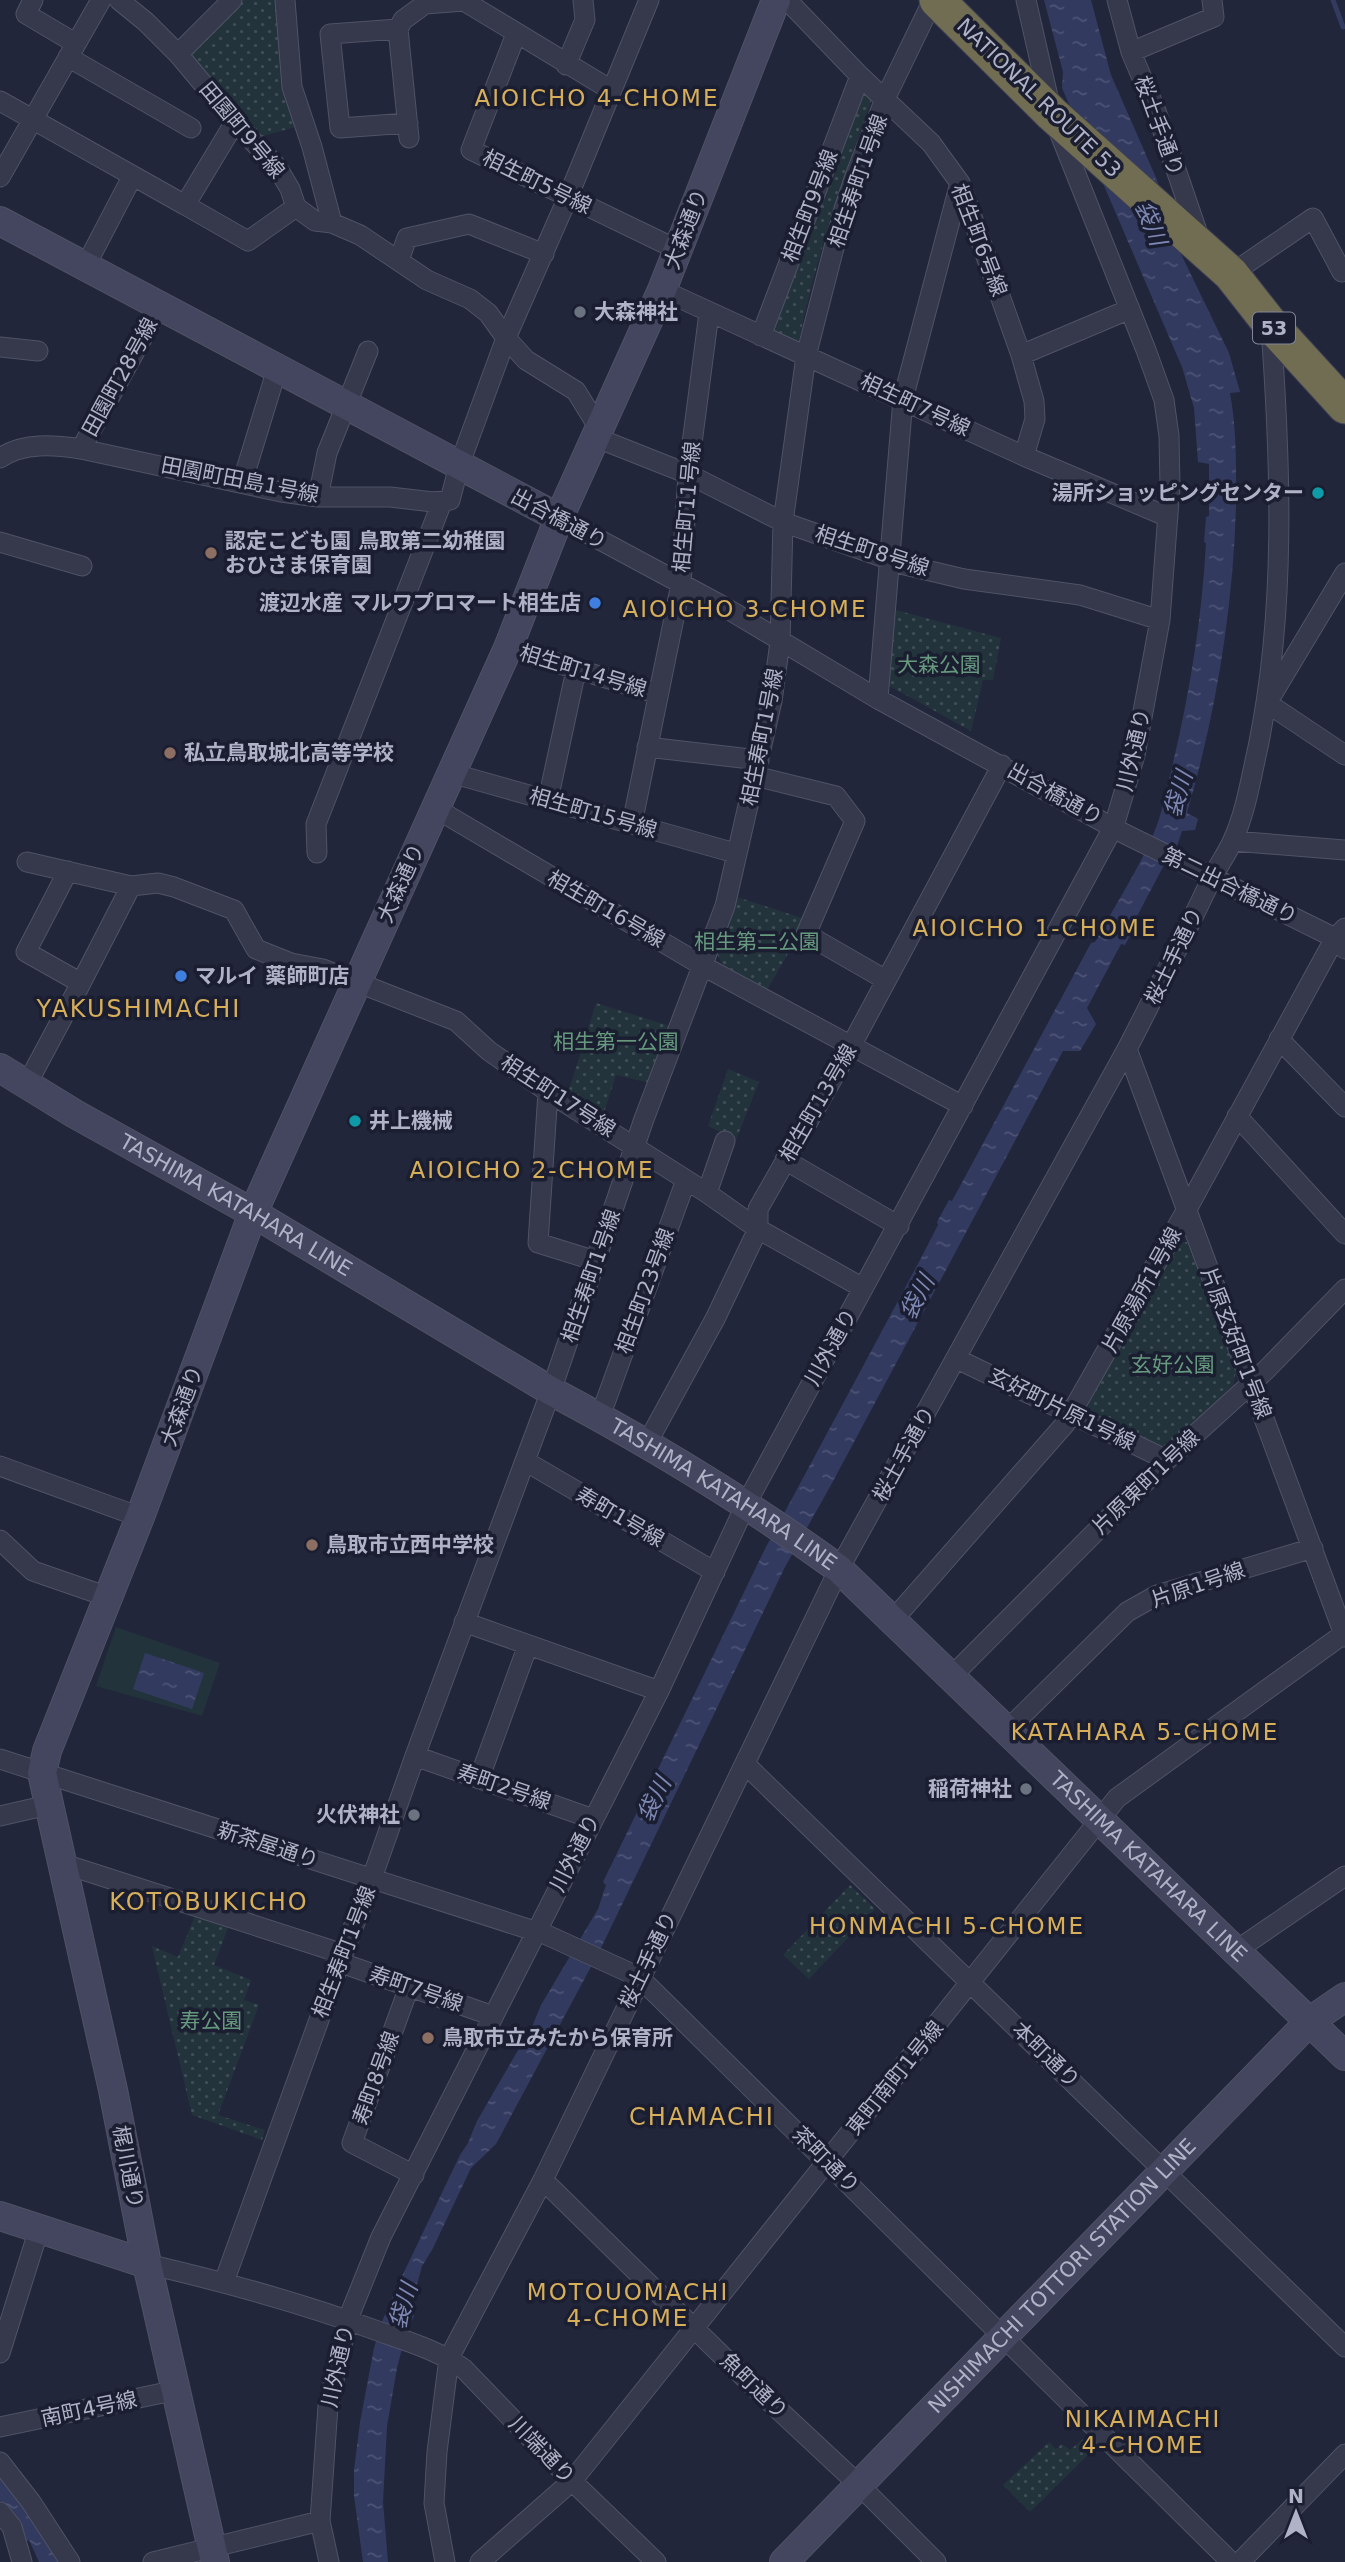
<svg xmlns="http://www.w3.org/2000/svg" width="1345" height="2562" font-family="'DejaVu Sans','Noto Sans JP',sans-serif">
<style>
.grass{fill:url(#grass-dots)}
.garden{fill:#23333c}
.water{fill:url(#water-ripples)}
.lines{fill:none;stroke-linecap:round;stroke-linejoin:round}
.stream{stroke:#323a60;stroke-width:5}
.street-casing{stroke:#505366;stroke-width:21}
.secondary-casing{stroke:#505366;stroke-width:30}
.highway-casing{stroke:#3d4053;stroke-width:37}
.street{stroke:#35394b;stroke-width:19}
.secondary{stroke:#43465e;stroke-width:28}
.highway{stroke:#716d52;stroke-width:35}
.worship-dot{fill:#6b7280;stroke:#1a1e30;stroke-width:2.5}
.culture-dot{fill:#0f9aa8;stroke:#1a1e30;stroke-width:2.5}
.education-dot{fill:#8d6e63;stroke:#1a1e30;stroke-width:2.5}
.shop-dot{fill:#3f7fe0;stroke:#1a1e30;stroke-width:2.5}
.labels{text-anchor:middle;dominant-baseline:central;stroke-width:7;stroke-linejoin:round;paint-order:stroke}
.shield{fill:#1a1e30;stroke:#83869a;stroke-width:2}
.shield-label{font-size:19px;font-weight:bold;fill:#b0b3c7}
.street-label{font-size:21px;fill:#b0b3c7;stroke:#1a1e30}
.poi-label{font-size:21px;font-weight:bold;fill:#b0b3c7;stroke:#1a1e30;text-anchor:start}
.park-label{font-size:21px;fill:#66997e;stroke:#1a1e30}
.neighbourhood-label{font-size:23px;letter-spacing:2px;fill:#d7af5b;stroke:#1a1e30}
.water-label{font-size:23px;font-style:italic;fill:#7e88b4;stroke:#1a1e30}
.quarter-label{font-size:24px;letter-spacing:2px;fill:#d7af5b;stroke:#1a1e30}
</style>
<defs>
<pattern id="grass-dots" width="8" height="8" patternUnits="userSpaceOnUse" patternTransform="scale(1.75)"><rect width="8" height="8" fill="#23333c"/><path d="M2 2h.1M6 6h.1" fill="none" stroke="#404e57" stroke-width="1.8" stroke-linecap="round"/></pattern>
<pattern id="water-ripples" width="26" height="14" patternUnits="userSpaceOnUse" patternTransform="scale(1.75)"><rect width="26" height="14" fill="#323a60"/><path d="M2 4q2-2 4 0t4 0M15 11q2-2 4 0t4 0" fill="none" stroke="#4d5475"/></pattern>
</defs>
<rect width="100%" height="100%" fill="#21263b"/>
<path class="grass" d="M241 0H280L299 126 256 138 185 55Z
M862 90 871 93V102C842 181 816 258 799 340L794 342 772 331Z
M892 609 1001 638 993 680H983L971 731 886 684Z
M737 897 805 919 797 938 767 990 722 964 718 956Z
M596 1003 670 1026 650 1083 616 1075 603 1116 568 1093Z
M728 1069 759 1082 736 1140 708 1126Z
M1179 1242H1187L1236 1372 1233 1385 1169 1448H1158L1087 1413 1086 1405Z
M850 1885 875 1909 809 1979 783 1955Z
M196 1913 229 1925 214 1965 251 1980 244 2000 259 2005 218 2115 265 2130 262 2140 192 2115 152 1946 178 1957Z
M1089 2434 1100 2443 1030 2512 1003 2485 1049 2442 1056 2449 1062 2444 1070 2450Z"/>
<path class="garden" d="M116 1627 220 1663 202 1716 96 1686Z"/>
<path class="water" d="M1044 0H1091L1111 75 1157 180 1181 254 1229 353 1240 392 1230 393C1237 431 1236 468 1236 506 1233 610 1216 713 1187 813L1198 819 1195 830 1182 831 1170 867 1164 865 1135 920 1137 923 1125 945 1121 944 1087 1008 1096 1024 1080 1051H1063L831 1485 785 1567 600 1950 496 2144 471 2168 432 2250 422 2266 413 2299 414 2316 406 2333 397 2368 387 2426 383 2502 388 2562H363L354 2496V2470L360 2422 374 2348 381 2324 395 2291 460 2155 468 2143 477 2121 521 2045 527 2039 541 2005 598 1909 606 1885 603 1882 766 1547 920 1260 938 1225 937 1222 949 1200 952 1201 1091 943 1095 942C1114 907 1137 872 1153 835 1163 812 1167 787 1173 763 1190 691 1202 617 1206 543L1204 542 1206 517 1209 516V464L1198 462 1194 408 1182 367 1062 88 1063 72Z
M145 1653 204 1673 192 1709 133 1689Z
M0 2472 61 2562H39L29 2540 20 2543 15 2524 0 2500Z"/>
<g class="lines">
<path class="stream" d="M1333 0 1343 27"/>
<g class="street-casing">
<path id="street" d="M33 0 26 14 75 43
M119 0 146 22 178 54 235 122 277 167 290 189 296 207 315 221 332 223 360 235 427 280 470 299 488 313 506 338 526 360 576 391 600 430
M285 0 292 87 312 147 332 223
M787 0 860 76 931 143 960 183 1021 355 1034 401 1035 419 1024 456
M1117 0 1131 52 1156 111 1199 237
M398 29 409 138
M516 34 471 150 678 250
M1131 52 1214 17 1212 0
M178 54 232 0
M68 57 191 128
M566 65 585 20 583 0
M0 101 185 205
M235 122 185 205 248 241 296 207
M408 123 340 128 330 34 398 29 403 20 425 4 464 1 611 90
M0 177 101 0
M399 260 407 238 469 224 544 254
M85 267 132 177
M1231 274 1313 218 1342 272 1345 271
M662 290 1024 456 1168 517
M761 336 860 76
M0 347 38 351
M1021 355 1130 309
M597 438 688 474 783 522 905 565 964 579 1080 595 1160 620
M81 449 160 306
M0 458C24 442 54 445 81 449L281 492 318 497H390L433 502 450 500 459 466 506 338 568 197 649 0
M242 483 277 369
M318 497 327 453 368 351
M559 518 721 605 878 699 1123 833 1335 938 1345 949
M0 542 82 566
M1345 573 1267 703 1345 755
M508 648 658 694
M878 699 903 399 960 183
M647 747 759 760
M451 773 735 853
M755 776 836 796 855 821 806 934 886 980
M548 800 576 670
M435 808 703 966 963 1106
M632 824 681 584 688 474 709 313
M1233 841 1345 850
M317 853 316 824 442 502
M27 862 131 886 158 883 174 887 234 910 256 949 291 963 323 969 456 1021 489 1051 548 1092 707 1193 758 1229 863 1288
M81 983 131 886
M1279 1039 1345 1107
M1127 1049 1345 1637
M27 1084 81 983 26 952 68 871
M548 1092 538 1243 596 1261
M1237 1116 1345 1234
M785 1160 899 1226
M707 1193 725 1141
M957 1359 1167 1460
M605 1403 686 1180
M646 1445 715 1319 758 1229V1209L851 1046 1002 765
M525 1461 715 1572
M0 1466 140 1517
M0 1540 33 1571 108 1597
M892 1621 1065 1424 1186 1211 1335 938 1345 928
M464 1622 659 1691
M950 1678 1167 1460 1266 1370 1345 1289
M1006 1731 1127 1612 1157 1595 1313 1548
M415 1756 593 1819
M0 1759 547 1935 639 1977 1231 2562
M745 1764 1345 2347
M479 1779 528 1645
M0 1816 48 1805
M64 1864 331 1950 340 1962 350 1966 493 2016
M1234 1952 1345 1876
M409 1987 352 2143 414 2175
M543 2180 753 2386 858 2484 936 2562
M147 2264C225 2282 301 2303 375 2330 406 2341 438 2350 464 2369L572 2481 656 2562
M224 2282 340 1962 372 1878 415 1756 551 1391 644 1119 725 906 772 701 780 642 783 522 806 356 844 209 855 176 885 99 933 0
M0 2353 39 2229
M0 2427 177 2390
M0 2462 31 2502 70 2562
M0 2512 12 2527 22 2562
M153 2562 320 2521
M329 2562 320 2521 328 2406 348 2319 381 2237 659 1691 746 1504 1114 826 1135 755 1160 620 1170 487 1169 436 1164 400 1146 350 1052 114 1026 0
M445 2562 434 2503 437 2452 449 2358 543 2180 839 1569 1127 1049C1156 993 1183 938 1210 882 1217 867 1227 854 1233 840 1246 811 1251 778 1258 747 1286 611 1281 467 1271 328
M480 2562 572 2481 1117 1798 1345 1633
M1240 2562 1345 2454"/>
</g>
<g class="secondary-casing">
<g id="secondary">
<path d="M0 221 559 518"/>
<path id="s1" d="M0 1068 75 1114 253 1213 551 1391C651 1444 748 1503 839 1569L1345 2056"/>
<path d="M0 2216 147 2264"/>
<path d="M215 2562 147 2264 113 2090 42 1773 47 1751 140 1517 253 1213 508 648 559 518 662 290 776 0"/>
<path id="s2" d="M784 2562 1310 2021 1345 1997"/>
</g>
</g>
<g class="highway-casing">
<path id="highway" d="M937 0 1052 114 1231 274 1271 325 1345 406"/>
</g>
<use href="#street" class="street"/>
<use href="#secondary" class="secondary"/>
<use href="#highway" class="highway"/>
</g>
<g class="worship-dot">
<circle cx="580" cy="312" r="7"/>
<circle cx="1026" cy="1789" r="7"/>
<circle cx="414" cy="1815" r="7"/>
</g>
<g class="culture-dot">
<circle cx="1318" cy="493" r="7"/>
<circle cx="355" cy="1121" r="7"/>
</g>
<g class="education-dot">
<circle cx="211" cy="553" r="7"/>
<circle cx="170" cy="753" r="7"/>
<circle cx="312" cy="1545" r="7"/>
<circle cx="428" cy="2038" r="7"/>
</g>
<g class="shop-dot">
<circle cx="595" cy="603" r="7"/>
<circle cx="181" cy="976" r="7"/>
</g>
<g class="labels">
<rect class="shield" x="1253" y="312.5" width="42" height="31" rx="5"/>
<g class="shield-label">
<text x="1274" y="328">53</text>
</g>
<g class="street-label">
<text transform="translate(1039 98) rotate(44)">NATIONAL ROUTE 53</text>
<text transform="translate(1159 126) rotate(70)">桜土手通り</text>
<text transform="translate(242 130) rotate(50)">田園町9号線</text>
<text transform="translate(858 181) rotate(-71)">相生寿町1号線</text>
<text transform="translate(537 182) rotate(26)">相生町5号線</text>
<text transform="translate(810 206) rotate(-69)">相生町9号線</text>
<text transform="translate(686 229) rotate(-69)">大森通り</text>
<text transform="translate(979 240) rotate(69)">相生町6号線</text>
<text transform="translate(120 377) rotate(-61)">田園町28号線</text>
<text transform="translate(915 405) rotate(25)">相生町7号線</text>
<text transform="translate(240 480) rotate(11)">田園町田島1号線</text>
<text transform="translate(687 507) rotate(-85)">相生町11号線</text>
<text transform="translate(559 519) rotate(28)">出合橋通り</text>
<text transform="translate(872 551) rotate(18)">相生町8号線</text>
<text transform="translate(583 671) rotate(17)">相生町14号線</text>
<text transform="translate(762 737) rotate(-79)">相生寿町1号線</text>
<text transform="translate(1134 750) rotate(-77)">川外通り</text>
<text transform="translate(1055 794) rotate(29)">出合橋通り</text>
<text transform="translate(593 813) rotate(16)">相生町15号線</text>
<text transform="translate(401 883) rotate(-66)">大森通り</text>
<text transform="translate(1230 886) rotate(26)">第二出合橋通り</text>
<text transform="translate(606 909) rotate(30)">相生町16号線</text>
<text transform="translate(1174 956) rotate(-64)">桜土手通り</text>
<text transform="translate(558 1096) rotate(33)">相生町17号線</text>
<text transform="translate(818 1103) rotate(-60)">相生町13号線</text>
<text stroke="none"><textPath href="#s1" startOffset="273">TASHIMA KATAHARA LINE</textPath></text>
<text transform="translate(591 1276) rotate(-71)">相生寿町1号線</text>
<text transform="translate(1142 1290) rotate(-61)">片原湯所1号線</text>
<text transform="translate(645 1291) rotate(-70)">相生町23号線</text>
<text transform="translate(1236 1343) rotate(69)">片原玄好町1号線</text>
<text transform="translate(831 1347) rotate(-61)">川外通り</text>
<text transform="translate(182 1406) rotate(-70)">大森通り</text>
<text transform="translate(1062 1409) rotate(26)">玄好町片原1号線</text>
<text transform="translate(904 1454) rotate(-61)">桜土手通り</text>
<text transform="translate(1146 1482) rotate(-44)">片原東町1号線</text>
<text stroke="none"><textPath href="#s1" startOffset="840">TASHIMA KATAHARA LINE</textPath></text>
<text transform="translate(620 1517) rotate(30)">寿町1号線</text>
<text transform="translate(1198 1585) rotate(-19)">片原1号線</text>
<text transform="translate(504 1787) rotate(19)">寿町2号線</text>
<text transform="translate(268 1845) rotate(18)">新茶屋通り</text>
<text transform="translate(575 1853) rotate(-63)">川外通り</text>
<text stroke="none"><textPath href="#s1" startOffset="1407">TASHIMA KATAHARA LINE</textPath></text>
<text transform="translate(344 1952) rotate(-69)">相生寿町1号線</text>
<text transform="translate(648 1960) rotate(-64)">桜土手通り</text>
<text transform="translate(416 1989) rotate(19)">寿町7号線</text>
<text transform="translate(1046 2055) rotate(44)">本町通り</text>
<text transform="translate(376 2078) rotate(-70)">寿町8号線</text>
<text transform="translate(895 2078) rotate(-51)">東町南町1号線</text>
<text transform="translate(826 2160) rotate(45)">茶町通り</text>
<text transform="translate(128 2167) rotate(79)">梶川通り</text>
<text stroke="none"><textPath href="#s2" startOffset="399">NISHIMACHI TOTTORI STATION LINE</textPath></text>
<text transform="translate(338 2366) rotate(-78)">川外通り</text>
<text transform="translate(754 2386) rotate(44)">魚町通り</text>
<text transform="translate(89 2409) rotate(-12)">南町4号線</text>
<text transform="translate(542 2450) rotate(46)">川端通り</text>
</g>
<g class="poi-label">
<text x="594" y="312">大森神社</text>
<text x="1304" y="493" text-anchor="end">湯所ショッピングセンター</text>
<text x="225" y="541">認定こども園 鳥取第二幼稚園<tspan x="225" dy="24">おひさま保育園</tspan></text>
<text x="581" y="603" text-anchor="end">渡辺水産 マルワプロマート相生店</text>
<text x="184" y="753">私立鳥取城北高等学校</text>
<text x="195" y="976">マルイ 薬師町店</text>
<text x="369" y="1121">井上機械</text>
<text x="326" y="1545">鳥取市立西中学校</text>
<text x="1012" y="1789" text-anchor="end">稲荷神社</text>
<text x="400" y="1815" text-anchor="end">火伏神社</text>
<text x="442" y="2038">鳥取市立みたから保育所</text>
</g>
<g class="park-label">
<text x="939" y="665">大森公園</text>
<text x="757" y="942">相生第二公園</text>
<text x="616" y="1042">相生第一公園</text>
<text x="1173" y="1365">玄好公園</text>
<text x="211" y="2021">寿公園</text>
</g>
<g class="neighbourhood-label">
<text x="597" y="98">AIOICHO 4-CHOME</text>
<text x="745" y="609">AIOICHO 3-CHOME</text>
<text x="1035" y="928">AIOICHO 1-CHOME</text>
<text x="532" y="1170">AIOICHO 2-CHOME</text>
<text x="1145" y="1732">KATAHARA 5-CHOME</text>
<text x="947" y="1926">HONMACHI 5-CHOME</text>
<text x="628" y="2292">MOTOUOMACHI<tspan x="628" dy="26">4-CHOME</tspan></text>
<text x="1143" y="2419">NIKAIMACHI<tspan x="1143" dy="26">4-CHOME</tspan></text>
</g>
<g class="water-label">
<text transform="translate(1151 223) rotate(68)">袋川</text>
<text transform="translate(1178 794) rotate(-73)">袋川</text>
<text transform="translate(917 1297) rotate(-62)">袋川</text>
<text transform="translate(654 1799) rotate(-64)">袋川</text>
<text transform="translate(403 2306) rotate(-73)">袋川</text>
</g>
<g class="quarter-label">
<text x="139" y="1009">YAKUSHIMACHI</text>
<text x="209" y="1902">KOTOBUKICHO</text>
<text x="702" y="2117">CHAMACHI</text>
</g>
</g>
<g transform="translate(1296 2513)" stroke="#1a1e30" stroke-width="5" paint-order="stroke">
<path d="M0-5L12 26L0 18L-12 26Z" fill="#b0b3c7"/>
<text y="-10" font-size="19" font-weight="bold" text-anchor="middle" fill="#b0b3c7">N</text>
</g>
</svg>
